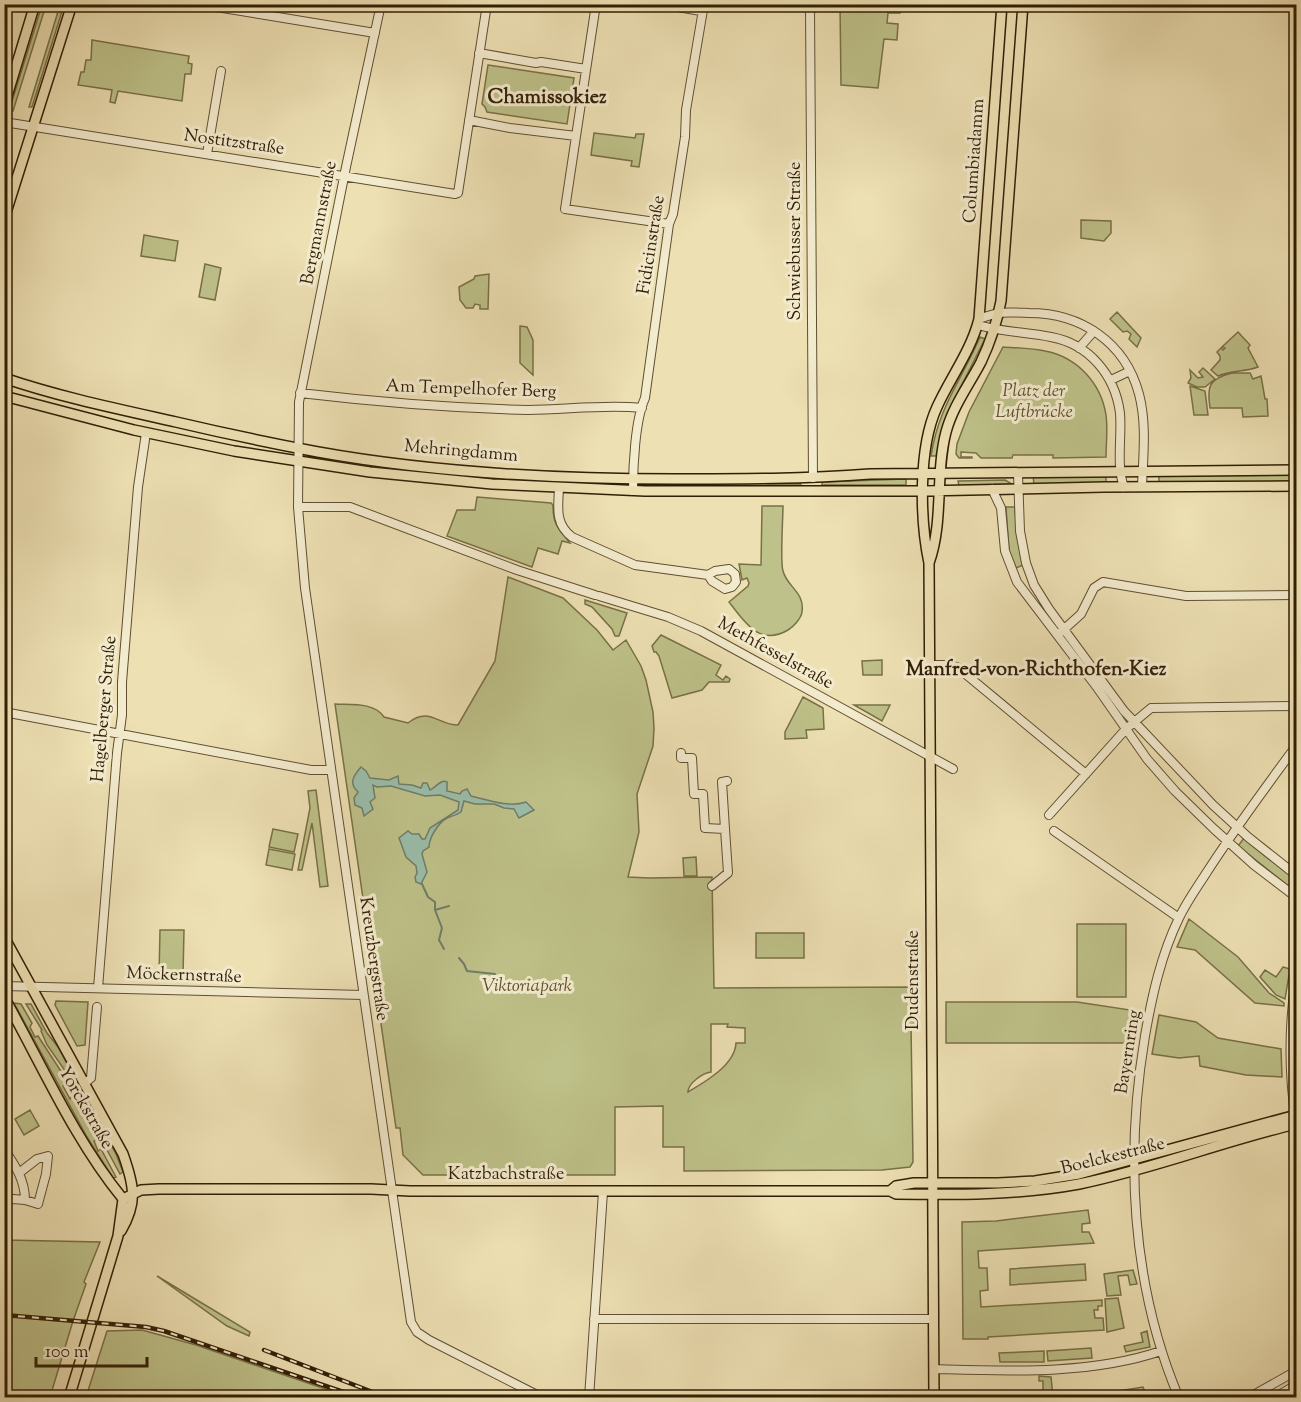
<svg xmlns="http://www.w3.org/2000/svg" width="1301" height="1402" font-family="'Sorts Mill Goudy',serif">
<style>
.green{fill:#bec189;stroke:#787047;stroke-width:1.5;fill-rule:evenodd}
.water{fill:#9abdaa;stroke:#707d68;stroke-width:1.5}
.lines{fill:none;stroke-linecap:round;stroke-linejoin:round}
.stream{stroke:#707d68;stroke-width:2}
.minor-casing{stroke:#614e30;stroke-width:10}
.major-casing{stroke:#321e05;stroke-width:12}
.minor{stroke:#f3ebce;stroke-width:8}
.major{stroke:#ede0b3;stroke-width:9}
.rail-casing{stroke:#321e05;stroke-width:4.5}
.rail{stroke:#f3ebce;stroke-width:2;stroke-dasharray:7;stroke-linecap:butt}
.labels{text-anchor:middle;dominant-baseline:central;stroke-width:6;stroke-linejoin:round;paint-order:stroke}
.street-label{font-size:18px;fill:#321e05;stroke:#f3ebce}
.park-label{font-size:18px;font-style:italic;fill:#5c4f2d;stroke:#f3ebce}
.neighbourhood-label{font-size:20px;font-weight:bold;fill:#321e05;stroke:#f3ebce}
</style>
<rect width="100%" height="100%" fill="#ede0b3"/>
<filter id="stains"><feTurbulence type="fractalNoise" baseFrequency=".00333" numOctaves="4"/><feColorMatrix values="0 0 0 0 .2 0 0 0 0 .09 0 0 0 0 .02 0 0 0 .5 -.17"/></filter>
<radialGradient id="worn" r=".72"><stop offset=".6" stop-color="#630" stop-opacity="0"/><stop offset="1" stop-color="#630" stop-opacity=".3"/></radialGradient>
<path class="green" d="M42 5H46L13 111H9Z
M60 5H64L32 107H29Z
M840 5H901L900 13H888L887 23 898 24 897 40 884 39 878 88 841 85Z
M92 40 189 56 188 63 192 64 191 74H185L182 101 118 91 115 103 110 102 112 90 78 85 81 72H84L86 60H91Z
M488 65 574 78 567 124 487 112 485 107 482 104Z
M594 133 635 138 636 134H644L639 167 631 166 632 161 591 155Z
M1081 220 1111 221V233L1104 241 1081 238Z
M144 235 178 241 175 261 141 256Z
M205 264 221 268 215 300 199 297Z
M489 274 488 309H480V305L475 304 473 308H466L460 300 459 287 474 279 475 276Z
M1117 312 1141 338 1137 347 1129 339 1131 334 1127 331 1123 332 1110 319Z
M520 326 527 327 533 340V375L520 363Z
M1238 332 1250 345 1248 348 1258 367C1245 372 1231 370 1218 376L1211 370 1220 360V356L1217 352 1221 348 1223 350 1225 348 1222 347Z
M980 337 985 339 947 414 936 456H931C938 408 962 379 980 337Z
M1003 347C1017 348 1032 348 1045 351 1077 357 1101 383 1106 415 1108 429 1106 443 1106 457L1053 458V455H1013L1012 458H981L976 453 961 452V457H972V458H959L956 454 957 444 969 412Z
M1203 368 1215 379 1205 387H1197L1188 383 1191 378 1190 370 1198 378 1203 377 1199 372Z
M1232 373H1250L1253 379 1261 376 1265 399H1267L1268 416 1243 417 1242 408H1210C1207 387 1208 379 1232 373Z
M1190 386 1205 391 1208 415H1194Z
M314 458 347 463 624 482V484L569 485 471 479 314 460Z
M1159 474H1296V482L1159 483Z
M1106 475V483L1034 484 1033 476Z
M906 479V485H822V482Z
M1005 480 1012 484 959 486 958 481Z
M647 482 800 483 801 485H768L755 488H647Z
M477 497 551 503 553 505C553 526 559 529 570 543L562 541 558 554 538 548 532 567 447 536 457 510H475Z
M762 506H783C783 518 780 562 783 571 787 587 805 592 802 612 801 619 793 627 788 630 759 647 745 622 729 602L748 586 749 583 747 578 742 580 739 564 761 565Z
M1006 507H1015L1017 536 1023 565 1016 568 1009 551Z
M508 577 563 598 597 630 613 650 626 640 641 666 646 680 653 712 654 728 653 746 637 794 639 832 628 877 649 878 712 877 714 988 917 987V1023L911 1024 913 1162 910 1167 882 1170 684 1171V1147H663V1106L615 1107V1175H423L403 1155 400 1128H396L335 704C351 705 374 702 384 717L408 723C429 706 438 725 458 725L495 661ZM711 1024H728L727 1027 745 1028V1043H736C735 1065 705 1082 688 1092 688 1083 703 1073 711 1072Z
M585 600 627 613 619 636H615L612 629 592 607 585 604Z
M661 635 721 665 716 675 723 680 726 676 730 679 729 682H709L702 690 672 698 659 656 656 652H654L652 646Z
M882 660V675H863L862 661Z
M803 697 823 708 824 729 806 730 807 738 785 739V732Z
M854 705H890L882 721Z
M316 790 328 886 320 887 312 823 302 870H298L310 808 308 791Z
M273 829 298 834 294 852 269 847Z
M1244 838 1296 880V892L1238 846Z
M269 849 295 854 292 870 266 865Z
M696 857 697 876H684L683 858Z
M1189 919 1238 957 1269 993 1284 1003V1006L1255 1003 1195 950 1177 947Z
M1077 924H1126V997H1077Z
M160 930H184L183 976H159Z
M756 933H804V958H756Z
M1283 967 1290 969 1285 999 1276 995 1260 977 1265 970 1276 977Z
M56 1001 88 1002 85 1045 77 1046 55 1005Z
M946 1002H1077L1137 1011 1135 1020 1138 1024 1135 1043H946Z
M14 1003 21 1004 32 1023 30 1027 35 1037 38 1036 68 1082 63 1086 70 1099 73 1095 95 1135 96 1140 94 1141 98 1151 101 1149 116 1177 113 1178 87 1137Z
M26 1004H31L47 1033 58 1047 116 1154 123 1172 120 1174 81 1102 78 1094 80 1092 47 1045 41 1031 42 1030Z
M1159 1015 1196 1022 1218 1038 1281 1049 1282 1077 1246 1075 1200 1066 1199 1056 1179 1058 1152 1054Z
M30 1110 39 1126 24 1135 15 1119Z
M1088 1210 1090 1223 1082 1224V1232H1089L1094 1243 978 1251 979 1268H987L988 1290 980 1291 981 1307 1102 1300V1306H1098V1310H1094L1095 1318H1103L1104 1330 988 1337V1339H963L962 1222 996 1221Z
M4 1240 100 1242 84 1282 86 1284 73 1321 50 1397H5Z
M1085 1264 1086 1280 1010 1285V1269Z
M1133 1270 1137 1284 1130 1285 1128 1275 1118 1276 1121 1295 1107 1296 1104 1274Z
M157 1276 250 1332 249 1336 227 1326Z
M1118 1298 1124 1328 1107 1332 1105 1299Z
M142 1330 196 1345 349 1397H86L107 1331Z
M1147 1331 1150 1347 1126 1352 1124 1346 1143 1342 1141 1333Z
M1091 1348 1092 1358 1048 1361 1047 1351Z
M1044 1351V1362H1000L999 1353Z
M1039 1376 1051 1377 1053 1397H1040V1392L1043 1391V1381H1039Z
M1143 1387 1147 1397H1106L1105 1393Z"/>
<path class="water" d="M361 767 366 771 370 778 389 780 398 776 399 784 412 785 421 788 423 783H427L430 790C437 787 440 779 447 782V791L460 794 462 791 467 789 471 796C488 800 509 808 526 802L534 810 519 818 514 809 504 808 494 804H475L464 801 461 812C457 815 452 816 447 818 438 823 429 838 429 847L423 851 422 854 427 872 421 884 416 882 415 877 417 873 416 866 406 857 399 838 408 831 412 834H419L422 839H425L430 828 458 810 459 802 440 795 425 796 391 786 377 787 373 785 375 798 370 802 373 809 364 816 362 808 355 805 354 798 358 792C348 783 354 775 361 767Z"/>
<g class="lines">
<path class="stream" d="M422 884 428 897 435 902V910L442 928 439 940 444 949
M435 910 449 906
M459 958 464 964 467 971 495 974"/>
<g class="minor-casing">
<path id="minor" d="M198 4 375 33
M381 4 346 167 299 402 298 507 305 588 411 1322 417 1332 429 1340 543 1398
M596 4 565 209 669 224
M660 4 701 11
M810 4 813 478
M479 53 536 63 541 62 586 69
M469 120 510 128 576 136
M4 122 455 194 458 193 487 4
M207 154 221 71
M979 319C1000 311 1007 312 1029 313 1081 313 1125 342 1139 394 1147 424 1143 457 1142 487
M978 325C1002 332 1026 332 1051 337 1089 344 1115 375 1120 413 1122 436 1116 466 1124 487
M1079 348 1094 331
M1111 380 1130 371
M300 393C376 402 451 408 528 410 565 410 604 404 642 408
M1018 474 1020 531 1026 563 1034 585 1049 609 1124 711 1213 805 1248 837 1296 875
M559 489C558 508 555 524 572 537L635 565 708 575 715 571 729 569 735 574 736 582 732 587 725 589 712 581 708 575
M992 489 1001 508 1005 551 1017 582 1096 686 1147 759 1175 791 1214 829 1254 865 1296 897
M633 491C633 467 635 420 645 398 653 340 661 282 669 224L673 214 685 137 686 110 704 4
M298 507H350L517 570 595 595
M599 596 668 617 701 631 953 769
M1061 632 1081 614 1094 588 1103 582 1186 596 1296 595
M928 665H949L957 667 1086 774
M4 712 311 770H331
M681 753V758H692L694 794H703L705 828 725 829 722 782 727 781
M1049 815 1126 729 1151 708 1296 706
M1054 831 1179 918
M712 886 728 873 725 829
M4 986 363 995
M98 988 117 753 122 715V682L138 487 146 433
M85 1083 91 1078 97 1007
M1296 1120C1288 1071 1289 1025 1296 977
M4 1149C15 1165 25 1180 25 1200L13 1199 4 1202
M19 1173 37 1159 48 1156 46 1174 38 1204 25 1200
M594 1319H934
M934 1369C1008 1371 1090 1375 1161 1351
M589 1398 603 1192
M1179 1398C1131 1285 1125 1155 1145 1036 1152 996 1161 955 1179 918 1186 903 1196 889 1205 875 1233 831 1265 788 1296 746
M1248 1398 1296 1371
M1274 1398 1296 1385"/>
</g>
<g class="major-casing">
<path id="major" d="M4 106 35 4
M4 219 72 4
M4 378C60 397 118 409 176 422 223 433 270 443 318 452 435 473 557 479 675 479 741 479 805 479 870 474L1296 470
M4 396 134 430 234 451 370 472 492 484 645 491H923L1104 487 1296 486
M929 563C944 521 935 474 946 432 953 406 969 385 981 362 990 343 997 322 1001 301L1023 4
M4 937 123 1154C134 1185 138 1202 121 1231
M4 997C42 1065 74 1139 123 1199L118 1236 69 1398
M890 1191 896 1186 914 1183H998L1035 1181 1079 1174 1296 1115
M123 1199 141 1190 159 1189H371L410 1191H890L896 1194C958 1195 1019 1195 1079 1184 1153 1169 1223 1141 1296 1124
M934 1398 929 563C920 520 918 448 937 407 950 378 971 351 979 319L1002 4"/>
</g>
<use href="#minor" class="minor"/>
<use href="#major" class="major"/>
<g class="rail-casing">
<path id="rail" d="M4 1315 146 1327 164 1331 361 1398
M264 1350 388 1398"/>
</g>
<use href="#rail" class="rail"/>
</g>
<g class="labels">
<g class="street-label">
<text transform="translate(234 143) rotate(8)">Nostitzstraße</text>
<text transform="translate(975 161) rotate(-86)">Columbiadamm</text>
<text transform="translate(320 223) rotate(-79)">Bergmannstraße</text>
<text transform="translate(796 241) rotate(-90)">Schwiebusser Straße</text>
<text transform="translate(652 245) rotate(-81)">Fidicinstraße</text>
<text transform="translate(471 390) rotate(2)">Am Tempelhofer Berg</text>
<text transform="translate(461 452) rotate(5)">Mehringdamm</text>
<text transform="translate(775 654) rotate(29)">Methfesselstraße</text>
<text transform="translate(105 709) rotate(-85)">Hagelberger Straße</text>
<text transform="translate(373 959) rotate(82)">Kreuzbergstraße</text>
<text transform="translate(184 976) rotate(2)">Möckernstraße</text>
<text transform="translate(914 980) rotate(-90)">Dudenstraße</text>
<text transform="translate(1129 1052) rotate(-81)">Bayernring</text>
<text transform="translate(85 1108) rotate(60)">Yorckstraße</text>
<text transform="translate(1113 1157) rotate(-14)">Boelckestraße</text>
<text x="506" y="1175">Katzbachstraße</text>
</g>
<g class="park-label">
<text x="1034" y="392">Platz der<tspan x="1034" dy="21">Luftbrücke</tspan></text>
<text x="527" y="987">Viktoriapark</text>
</g>
<g class="neighbourhood-label">
<text x="547" y="98">Chamissokiez</text>
<text x="1036" y="670">Manfred-von-Richthofen-Kiez</text>
</g>
</g>
<rect width="1301" height="1402" fill="none" stroke="#ede0b3" stroke-width="24"/>
<rect x="6" y="6" width="1289" height="1390" fill="none" stroke="#321e05" stroke-width="3"/>
<rect x="12" y="12" width="1277" height="1378" fill="none" stroke="#321e05" stroke-width="1.5"/>
<path d="M36 1357v9h111v-9" fill="none" stroke="#321e05" stroke-width="3"/>
<text x="45" y="1357" font-size="18" fill="#321e05" stroke="#f3ebce" stroke-width="4.5" paint-order="stroke">100 m</text>
<rect width="100%" height="100%" filter="url(#stains)"/>
<rect width="100%" height="100%" fill="url(#worn)"/>
</svg>
